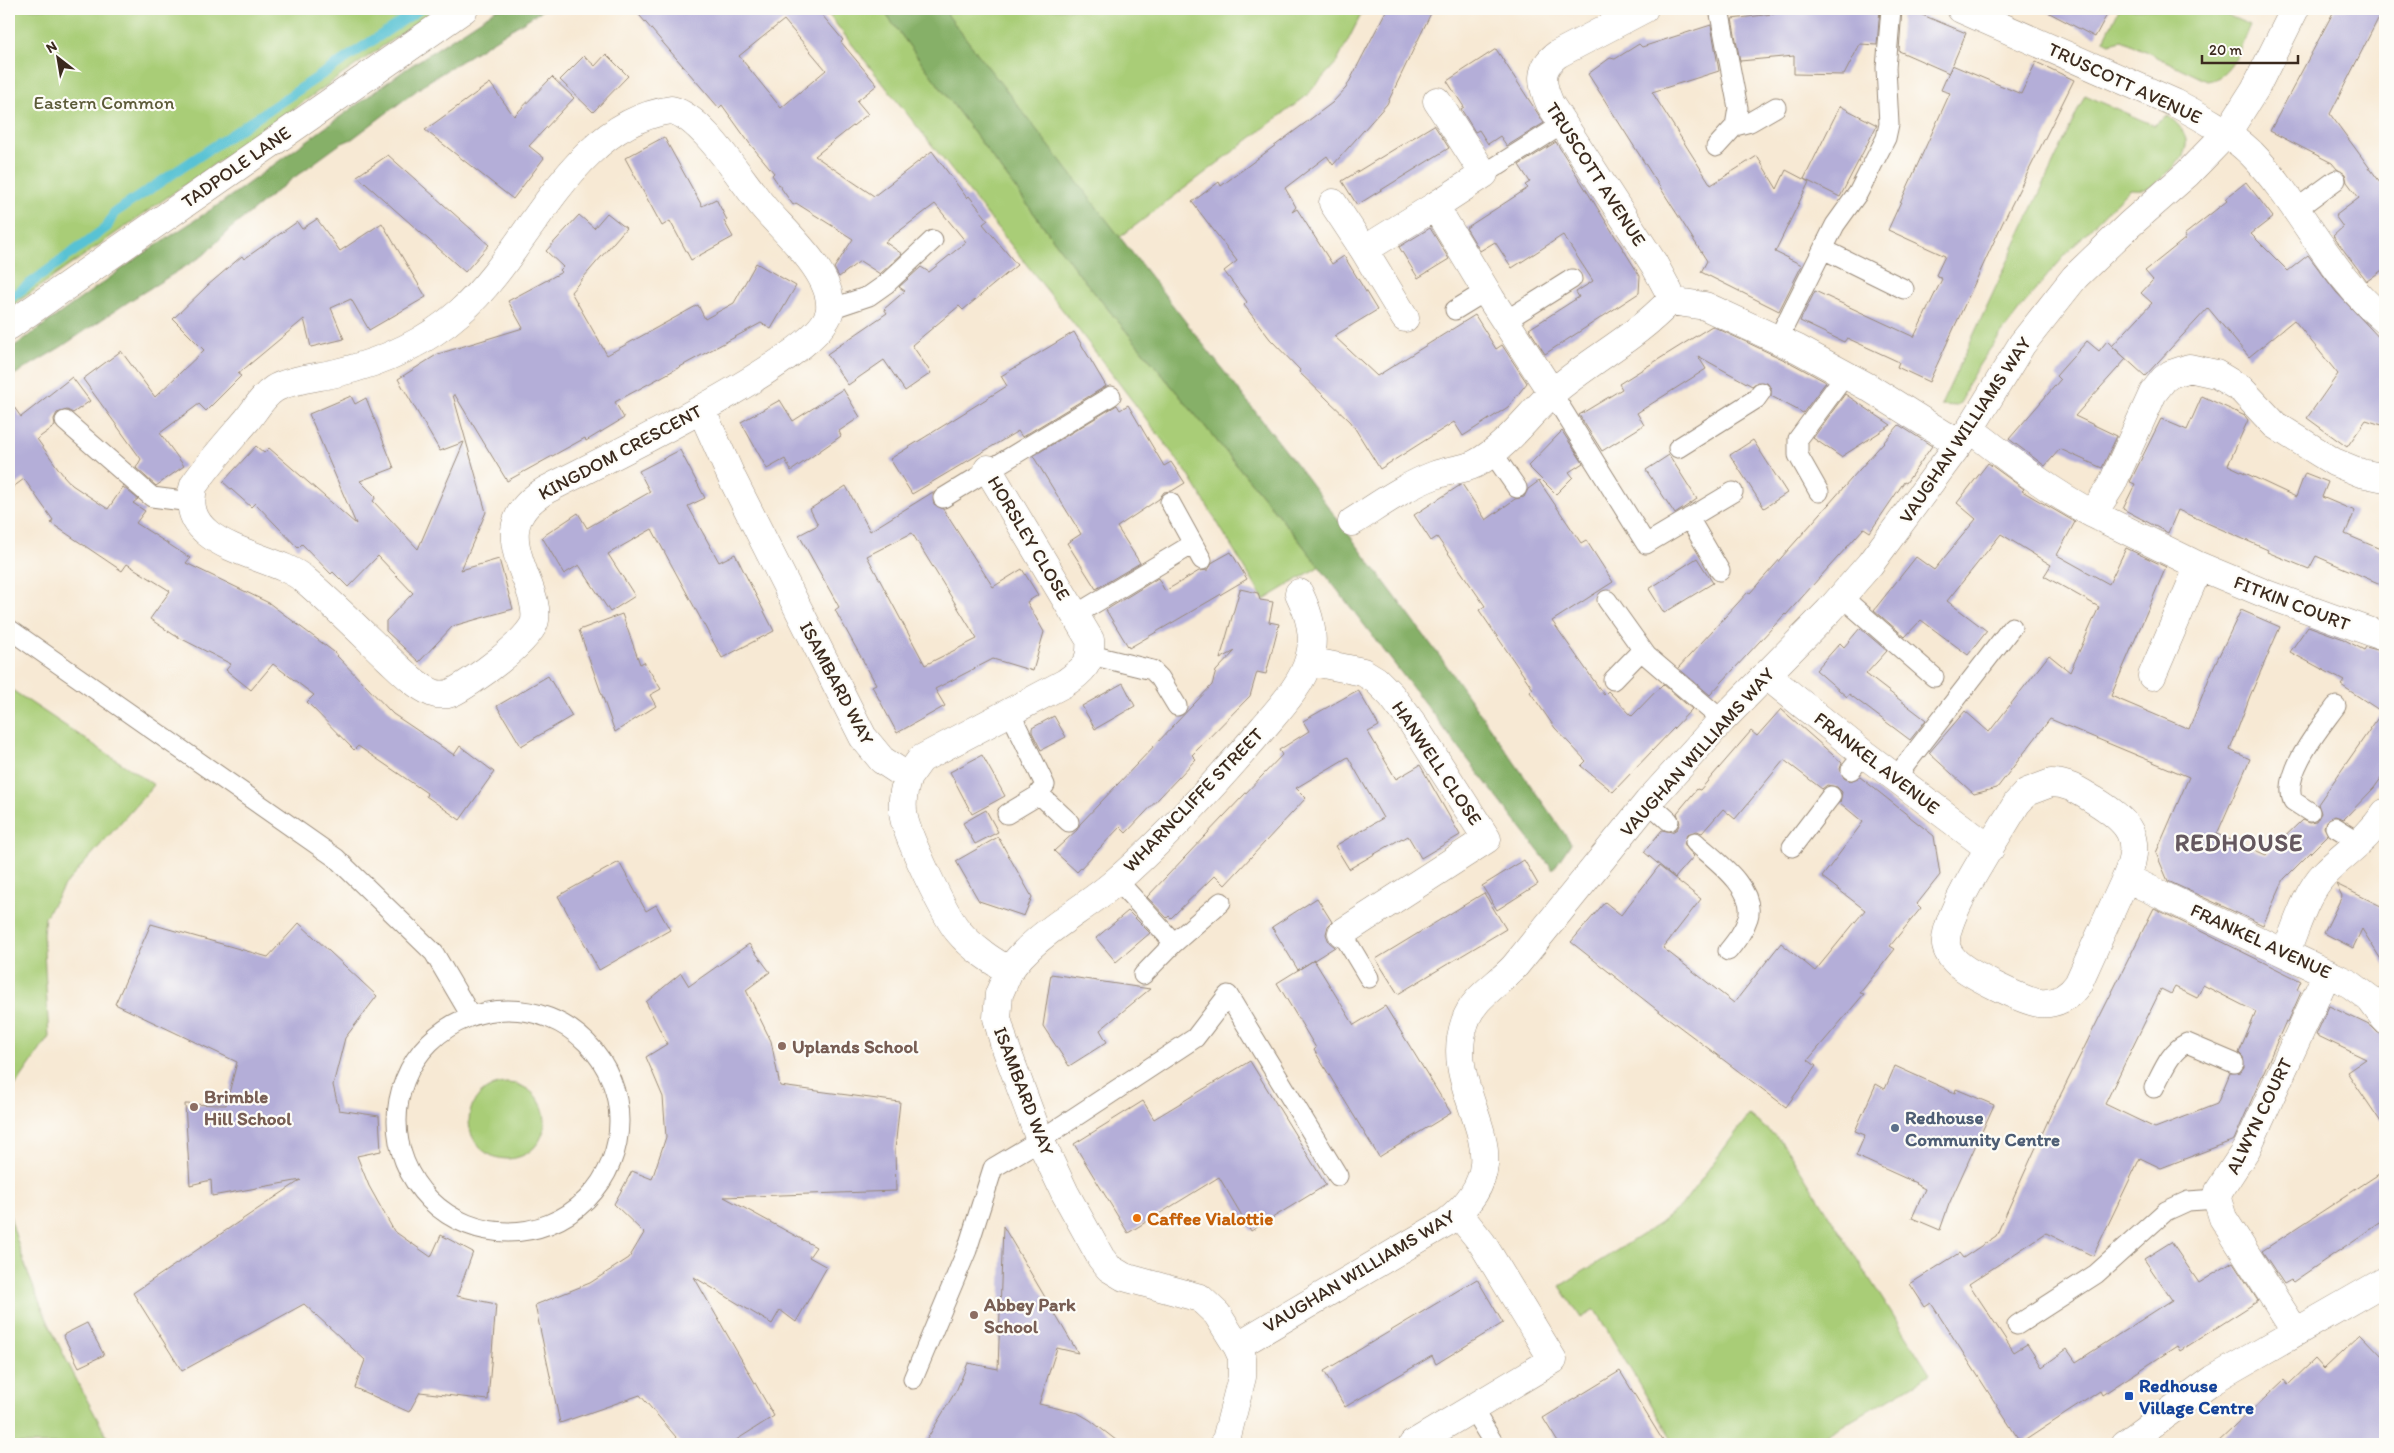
<svg xmlns="http://www.w3.org/2000/svg" width="2394" height="1453" font-family="Itim,sans-serif">
<style>
.green{fill:#a9cd77;stroke:#727c4a}
.forest{fill:#86b068;stroke:#606d43}
.lines{fill:none;stroke-linecap:round;stroke-linejoin:round}
.stream{stroke:#58c2d4;stroke-width:10}
.building{fill:#b4aed8;fill-rule:evenodd}
.service-casing{stroke:#998a79;stroke-width:21}
.minor-casing{stroke:#998a79;stroke-width:29}
.tertiary-casing{stroke:#998a79;stroke-width:29}
.service{stroke:#fff;stroke-width:19}
.minor{stroke:#fff;stroke-width:28}
.tertiary{stroke:#fff;stroke-width:28}
.education-dot{fill:#8d6e63;stroke:#fdfcf7;stroke-width:2}
.service-dot{fill:#5c6f8a;stroke:#fdfcf7;stroke-width:2}
.food-dot{fill:#e8710a;stroke:#fdfcf7;stroke-width:2}
.transit-dot{fill:#1a4fb4;stroke:#fdfcf7;stroke-width:2}
.labels{text-anchor:middle;dominant-baseline:central;stroke-width:4.5;stroke-linejoin:round;paint-order:stroke}
.street-label{font-size:19px;fill:#3b2a1e;stroke:#fdfcf7}
.park-label{font-size:19px;fill:#5c5b39;stroke:#fdfcf7}
.education-label{font-size:19px;font-weight:bold;fill:#785e54;stroke:#fdfcf7;text-anchor:start}
.service-label{font-size:19px;font-weight:bold;fill:#4e5e75;stroke:#fdfcf7;text-anchor:start}
.food-label{font-size:19px;font-weight:bold;fill:#c56008;stroke:#fdfcf7;text-anchor:start}
.transit-label{font-size:19px;font-weight:bold;fill:#164399;stroke:#fdfcf7;text-anchor:start}
.district-label{font-size:24px;font-weight:bold;letter-spacing:1px;fill:#65585f;stroke:#fdfcf7}
</style>
<rect width="100%" height="100%" fill="#fdfcf7"/>
<filter id="ink" filterUnits="userSpaceOnUse"><feTurbulence type="fractalNoise" baseFrequency=".02" numOctaves="2"/><feDisplacementMap in="SourceGraphic" scale="10" xChannelSelector="R" yChannelSelector="G"/><feConvolveMatrix kernelMatrix="1 2 1 2 8 2 1 2 1" color-interpolation-filters="sRGB"/></filter>
<filter id="wash" filterUnits="userSpaceOnUse"><feTurbulence type="fractalNoise" baseFrequency=".0096" numOctaves="4" result="noise"/><feDisplacementMap in="SourceGraphic" scale="20" xChannelSelector="R" yChannelSelector="G"/><feGaussianBlur stdDeviation="1.12" result="paint"/><feColorMatrix in="noise" values="0 0 0 0 0 0 0 0 0 0 0 0 0 0 0 0 0 1.4 0 .05"/><feComposite in="paint" operator="in"/></filter>
<g filter="url(#wash)">
<rect width="100%" height="100%" fill="#f7e9d4"/>
<path class="green" d="M9 9H436L9 308Z
M824 9H882L1079 274 1320 566 1264 600 1188 474 1080 332Z
M943 9H1364L1337 62 1305 97 1119 238Z
M2119 9H2213L2250 25C2240 46 2233 78 2207 81L2122 40 2110 43 2104 40Z
M2085 95 2153 125 2168 116C2196 137 2189 155 2165 175 2160 179 2155 185 2149 188 2144 190 2135 189 2130 189 2087 230 2047 273 2012 320 1997 339 1982 359 1970 380 1964 389 1966 398 1957 406L1941 405Z
M9 688 154 785 63 887 45 917 43 934 49 1037 9 1095Z
M469 1121a38 38 0 1 1 76 0a38 38 0 1 1-76 0Z
M1749 1115 1780 1140 1789 1152 1930 1374 1811 1444H1675L1595 1310 1581 1318 1560 1286 1659 1224 1681 1206Z
M9 1212C31 1298 69 1367 111 1444H9Z"/>
<path class="forest" d="M497 9H544L429 81 352 139 340 144 288 182 230 229 204 255 131 300 61 347 9 378V350L140 256 221 203 406 69Z
M882 9H943L1306 477 1444 662 1571 843 1553 870 1298 539 1079 274Z"/>
<g class="lines">
<path class="stream" d="M9 299 107 227 114 213 420 9"/>
</g>
<g id="blocks">
<path class="building" d="M634 9H817L843 40 841 42 877 85 857 101 868 114 815 156 874 196 932 151 967 198 969 196 988 220 983 224 1017 265 963 310 959 306 912 345 931 373 905 391 884 360 848 385 827 354 887 313 884 309 905 291 899 287 921 267 929 272 966 242 935 204 885 242 902 254 880 274 860 261 839 277 834 268 853 239 796 203 793 205 772 175 774 173 750 144 722 105 719 108ZM784 20 826 70 781 108 739 56Z
M1387 9H1433L1387 104 1333 165 1327 156 1285 188 1296 207 1292 212 1297 209 1332 264 1344 256 1377 310 1334 336 1377 376 1475 315 1496 349 1502 345 1527 383 1508 407 1463 436 1454 422 1380 469 1351 422 1299 372 1300 370 1270 339 1244 305 1247 302 1224 271 1237 261 1192 202 1219 182 1221 186 1332 103 1346 88Z
M1812 9H1880L1877 45 1860 44 1844 75 1794 74V56L1740 61 1732 19Z
M1902 9H1908L1966 33 1949 73 1899 51Z
M2042 9H2110L2095 37Z
M2335 9H2383L2330 114 2380 182 2385 179V268L2367 281 2333 236 2343 227 2335 216 2359 198 2347 182 2345 174 2337 169 2332 163 2270 131Z
M1711 25 1719 71 1652 92 1711 185 1757 156 1777 189 1786 170 1809 182 1775 252 1802 265 1779 311 1701 272 1707 261 1588 74 1610 58 1615 59 1639 44 1642 47Z
M1496 49 1544 123 1507 146 1500 136 1488 144 1479 130 1475 132 1461 109 1464 107 1447 81Z
M606 54 628 76 593 112 560 80 584 56 595 66Z
M2036 62 2074 80 2003 222 1929 382 1897 367 1899 362 1847 338 1844 342 1800 321 1815 291 1914 337 1942 279 1936 275 1945 256 1888 230 1950 93 1941 90 1952 65 2021 94Z
M552 77 574 98 529 146 544 158 513 199 425 130 490 83 514 116Z
M1840 106 1877 125 1840 197 1804 179Z
M1434 125 1449 148 1357 205 1342 181Z
M664 137 702 206 716 199 727 220 724 221 733 237 691 260 670 221 662 226 625 158Z
M1556 142 1640 276 1639 293 1545 354 1529 329 1579 297 1576 292 1593 281 1563 235 1512 268 1495 242 1480 251 1466 228 1528 188 1525 185 1530 182 1519 165Z
M388 155 489 245 465 272 357 176Z
M2246 182 2273 217 2251 234 2288 271 2308 255 2336 292 2385 344V426L2366 420 2347 447 2307 418 2338 374 2294 320 2249 357 2208 308 2145 376 2112 346 2152 303 2141 293 2153 280 2145 271 2186 238 2184 235 2227 201 2225 199Z
M607 213 626 228 571 292 607 355 698 305 705 319 734 303 756 263 796 286 771 329 761 323 615 402 624 418 586 441 585 438 507 481 455 395H453L486 512 461 570 499 559 513 609 453 626 419 662 386 631V621L413 593 378 556 348 587 333 572 331 574 302 544 298 548 255 503 251 507 223 482 256 446 264 453 269 448 356 524 309 414 351 396 355 404 366 398 394 468 360 481 376 497 373 501 418 549 464 442 440 451 398 379 438 354 523 328 508 301 562 272 560 270 563 267 546 251 579 215 594 228Z
M317 219 340 251 382 223 426 297 369 330 351 299 331 308 344 339 311 347 304 319 238 374 241 376 206 411 199 404 160 433 184 466 156 486 136 468 141 459 83 379 121 351 155 397 204 350 173 319 207 286 242 256 244 259 297 222 302 229Z
M1430 228 1449 259 1418 278 1399 247Z
M1712 326 1791 363 1826 382 1803 413 1771 396V388L1767 383 1757 382 1752 386 1698 356 1706 369 1637 413 1644 425 1602 451 1579 415 1622 389 1619 384Z
M1074 332 1106 386 1022 437 1018 431 912 494 890 459 1007 386 1001 376Z
M2087 341 2099 351 2107 341 2126 359 2075 416 2117 436 2102 468 2060 449 2045 466 2009 439 2060 380 2056 376Z
M72 377 90 401 73 413 67 410 57 413 54 419 55 426 37 439 63 475 72 485 108 509 123 487 138 499 133 503 145 511 136 523 190 558 186 563 269 603 338 655 337 656 393 714 454 755 460 746 494 772 460 820 426 796 427 793 358 746 354 750 307 702 314 695 273 664 251 690 226 670 231 664 174 635 150 619 170 591 127 564 122 571 51 523 53 520 24 479 9 490V400L21 417Z
M843 389 860 417 839 431 841 436 791 471 785 459 767 469 741 422 780 400 793 421Z
M1845 394 1891 425 1841 457 1813 438Z
M2202 396 2245 416 2248 420 2228 465 2296 497 2305 473 2328 482 2322 497 2355 511 2345 534 2385 551V586L2316 556 2309 569 2267 552 2268 550 2178 510 2168 533 2123 509 2135 484 2130 482 2161 419 2187 430Z
M1117 405 1120 410 1128 405 1164 466 1171 462 1185 483 1172 491 1164 492 1159 499 1117 527 1140 563 1096 589 1067 543 1081 534 1033 456Z
M1899 425 1932 446 1906 483 1904 482 1870 532 1864 528 1786 615 1785 614 1710 695 1678 668 1748 592 1750 593Z
M1562 431 1583 463 1569 472 1573 477 1556 494 1528 466Z
M1753 440 1787 493 1764 508 1730 455Z
M680 450 705 498 688 506 719 562 735 554 774 631 722 658 652 529 608 554 635 596 610 612 579 565 564 574 542 537 578 513 587 528 650 492 639 471Z
M1669 455 1697 499 1675 514 1646 470Z
M1988 463 2024 489 2022 491 2075 522 2057 555 2109 584 2126 548 2166 567 2111 696 2189 729 2214 666 2241 610 2280 627 2250 696 2230 750 2250 759 2217 834 2266 855 2302 820 2309 823 2316 822 2321 813 2318 804 2382 712 2341 685 2344 681 2290 652 2308 626 2341 638 2364 650 2366 647 2385 652V773L2374 788 2344 819 2335 816 2326 821 2324 827 2328 835 2284 879 2263 925 2168 881 2156 853 2189 777 2050 719 1997 788 1974 794 1929 753 1965 711 1989 732 2049 655 2070 672 2099 607 2044 576 2051 565 2001 534 1947 601 1987 631 1968 655 1921 620 1905 637 1874 610 1916 557 1934 570 1976 519 1957 503Z
M1539 481 1581 543 1586 540 1613 582 1552 621 1604 695 1608 691 1632 716 1663 684 1692 709 1613 792 1581 766 1586 761 1555 728 1530 692 1533 689 1479 610 1485 606 1437 537 1431 541 1414 515 1462 484 1486 520 1515 499 1524 497 1528 489Z
M846 486 870 531 933 492 934 504 943 509 993 587 1022 569 1038 595 1027 602 1044 632 1033 671 993 659 935 689 945 706 897 733 872 686 876 684 835 610 839 607 799 535 818 525 810 509ZM912 533 977 639 925 665 867 556Z
M1231 552 1247 579 1129 648 1106 610 1158 578 1165 591 1199 571 1208 570 1213 562Z
M1697 558 1713 583 1664 613 1649 589Z
M1240 589 1258 593 1260 600 1273 602 1269 622 1279 624 1266 674 1257 672 1250 696 1192 755 1196 759 1126 833 1120 827 1077 872 1054 851 1077 830 1080 824 1212 685 1216 671 1235 651 1220 659Z
M622 614 640 664 644 662 661 689 650 695 656 706 615 732 579 630Z
M1860 628 1887 651 1866 674 1926 720 1910 740 1849 694 1847 697 1816 670 1840 643 1844 647Z
M548 676 572 716 521 746 497 706Z
M1123 683 1135 706 1095 729 1082 706Z
M1358 690 1379 726 1368 732 1396 779 1420 765 1460 835 1421 858 1408 836 1403 839 1402 838 1349 869 1335 846 1383 818 1348 757 1296 788 1306 798 1225 885 1215 875 1171 918 1169 916 1167 918 1147 897 1282 755 1279 750 1309 731 1303 721Z
M1781 709 1842 763 1840 769 1844 778 1850 781 1860 777 1934 836 1940 875 1917 904 1921 908 1890 946 1895 949 1860 993 1864 994 1808 1060 1816 1066 1786 1107 1656 1009 1571 942 1605 902 1621 915 1659 866 1701 899 1663 948 1734 1003 1781 943 1815 971 1865 910 1822 877 1863 822 1840 803 1842 792 1837 787 1827 785 1822 789 1784 760 1735 819 1723 809 1702 833 1697 831 1687 834 1684 845 1694 856 1675 878 1644 852 1662 830 1672 832 1677 829 1680 823 1677 813 1697 789 1700 790 1751 731 1757 736Z
M1054 716 1066 737 1041 750 1032 732V728Z
M982 755 1005 796 972 814 950 772Z
M986 810 998 832 975 844 963 823Z
M998 837 1032 897 1024 916 979 901 956 861Z
M1524 860 1538 884 1497 910 1482 886Z
M619 862 646 911 656 905 670 930 599 970 558 896Z
M2336 884 2385 908V966L2362 929 2353 948 2324 933 2342 896Z
M1484 893 1506 929 1398 994 1376 959Z
M1317 898 1332 922 1328 926 1326 934 1329 942 1335 947 1298 970 1272 927Z
M2154 908 2301 981 2297 990 2301 992 2288 1022 2286 1021 2234 1140 2161 1168 2140 1158 2093 1256 2046 1233 1969 1284 2014 1352 2027 1344 2042 1367 2067 1349 2076 1362 2172 1300 2144 1259 2171 1242 2199 1283 2233 1262 2258 1301 2180 1351 2177 1346 2102 1395 2100 1391 2021 1443 1931 1303 1925 1307 1910 1284 1959 1253 1963 1258 1996 1236 2051 1114ZM2203 985 2256 1012 2239 1053 2243 1057 2244 1067 2240 1072 2230 1073 2217 1104 2155 1128 2105 1104 2161 989 2171 994 2175 987 2197 998Z
M1128 911 1150 933 1116 962 1096 938Z
M299 923 377 996 345 1038 333 1085 339 1110 379 1116 381 1151 357 1156 369 1186 394 1231 431 1257 441 1235 473 1252 457 1296 496 1304 488 1400 420 1392 409 1412 355 1388 365 1360 304 1304 182 1371 133 1293 301 1180 212 1196 211 1180 190 1185 185 1104 226 1105 237 1062 115 1004 151 924 268 957Z
M749 944 770 972 746 990 771 1041 780 1086 900 1102 895 1149 896 1191 724 1197 816 1247 809 1257 827 1267 796 1322 780 1310 772 1324 694 1277 774 1416 730 1444H682L640 1395 560 1423 535 1305 590 1283 629 1258 644 1233 614 1204 632 1171 652 1179 666 1137 663 1097 646 1057 667 1044 646 1002 681 973 689 986Z
M1314 960 1354 1025 1385 1006 1451 1113 1379 1157 1314 1050 1316 1048 1277 983Z
M1051 974 1150 989 1100 1030 1107 1042 1069 1066 1043 1026Z
M2329 1006 2371 1026 2378 1033 2385 1034V1128L2347 1072 2366 1059 2316 1035Z
M1250 1061 1326 1185 1251 1231 1219 1177 1128 1233 1074 1144 1143 1101 1154 1119Z
M1895 1066 1955 1093 1956 1089 1994 1105 1949 1204 1940 1230 1912 1218 1925 1189 1915 1184 1916 1183 1856 1156 1865 1135 1855 1131 1876 1084 1885 1089Z
M2385 1170V1219L2293 1282 2291 1280 2284 1284 2262 1251Z
M1003 1226 1078 1353 1057 1348 1039 1404 1078 1413 1090 1420 1121 1444H924L957 1389 968 1363 998 1369Z
M1477 1279 1503 1323 1436 1364 1432 1356 1345 1407 1324 1371Z
M87 1323 104 1355 79 1367 63 1335Z
M2361 1334 2385 1359V1444H2216L2284 1380 2288 1385 2315 1359 2324 1369Z
M1620 1371 1665 1444H1559L1543 1418Z"/>
</g>
</g>
<g filter="url(#ink)">
<use href="#blocks" fill-opacity="0" stroke="#998a79" stroke-width="1"/>
<g class="lines">
<g class="service-casing">
<path id="service" d="M1735 126 1750 122 1776 107
M1716 147 1735 126 1738 108 1719 9
M1484 174 1563 124
M2295 210 2336 180
M1823 249 1904 289
M830 309 869 296 886 284 933 240
M1455 310 1486 291
M1505 321 1572 279
M1778 339 1835 225 1858 193 1886 138 1889 124 1886 68 1891 9
M1552 393 1646 544 1733 492
M65 421 152 497 191 502
M1678 448 1756 399 1761 392
M1492 452 1517 488
M1819 492 1798 455V439L1846 374
M943 498 1111 396
M1170 502 1202 560
M1689 518 1720 571
M1842 597 1934 677
M1607 600 1647 656 1722 720
M1075 615 1193 544
M9 629 336 858 434 953 471 1016
M1091 655 1152 670 1160 678 1177 706
M1613 680 1642 650
M1851 770 1864 754
M1896 777 2012 627
M1039 794 1069 822
M1648 802 1669 821
M2310 812 2293 801C2281 774 2321 727 2336 706
M1007 814 1037 796 1045 785 1010 712
M2335 827 2361 843
M1695 842C1714 859 1757 889 1748 918 1744 931 1736 941 1728 951
M1792 847 1831 796
M1117 880 1174 943
M1342 933 1369 978
M1143 975 1174 943 1221 902
M397 1121a111 111 0 1 1 222 0a111 111 0 1 1-222 0Z
M2154 1088C2163 1071 2170 1051 2187 1043L2234 1063
M2017 1325 2096 1274 2166 1211 2188 1201 2217 1199
M913 1379 967 1250 993 1168 1040 1140 1195 1038 1228 995 1338 1176
M1472 1408 1494 1444"/>
</g>
<g class="minor-casing">
<path id="minor" d="M1644 9 1558 54C1538 68 1541 84 1550 104L1654 264 1669 292 1670 301 1705 306 1798 349 1868 387 1959 444
M1961 9 2175 103C2202 117 2229 132 2251 153 2301 204 2329 275 2385 320
M671 110C703 116 743 184 766 210 787 234 833 274 830 309 826 356 593 465 546 490 503 516 512 543 528 584 532 595 537 608 535 620 533 639 469 685 451 693 446 695 438 695 433 693 416 686 401 670 388 658 361 632 334 605 305 580 273 552 174 550 194 485 210 462 229 441 247 420 255 410 263 396 274 389 288 380 319 377 336 373 383 362 424 344 460 312 530 251 570 124 671 110Z
M1333 203 1364 250
M1435 206 1484 174 1437 101
M1405 318 1364 250 1435 206 1491 299 1552 393
M701 409 732 478 863 737 882 760 908 777C903 791 901 804 904 818 908 838 945 916 958 931 972 948 991 960 1009 971L999 994 997 1018 1004 1043 1040 1140 1065 1193 1101 1258 1109 1268 1124 1277 1200 1298 1217 1314 1237 1346 1242 1357V1377L1225 1444
M1970 429C2010 460 2048 491 2093 514L2112 484 2153 393 2164 379 2171 374 2189 368 2216 374 2241 389 2275 425 2334 462 2361 473 2385 478
M2093 514 2199 566 2266 594 2385 637
M1352 522C1379 505 1405 486 1435 475 1448 470 1463 470 1475 464 1511 445 1531 409 1562 385 1598 356 1638 335 1670 301
M1309 661 1363 672 1376 680 1391 695 1411 721 1487 839 1342 933
M1766 675 1864 754 1990 849
M2152 676 2199 566
M908 777 921 759 1065 683C1083 670 1092 664 1090 640L988 469
M2051 783C2068 783 2079 791 2094 800 2128 821 2144 837 2126 878L2078 984C2069 997 2056 1005 2039 1003 2023 1001 1966 973 1955 961 1950 956 1945 948 1946 941 1946 911 2000 832 2017 803L2027 792Z
M2126 878 2350 984 2370 999 2385 1019
M2286 952C2297 926 2305 894 2325 873 2347 851 2367 840 2385 813
M1009 971C1032 936 1080 912 1113 884 1167 837 1217 782 1263 728 1280 708 1302 685 1309 659 1316 636 1309 614 1299 593
M2295 1331 2223 1218 2217 1199 2219 1191 2247 1148 2327 973
M1237 1346 1447 1222C1534 1154 1438 1098 1465 1022 1473 997 1498 985 1515 966L1648 802 1722 720 1829 611 1870 564 1970 429 2022 344 2075 277 2129 225 2187 174 2227 133 2255 89 2295 9
M1413 1444 1553 1360 1482 1243 1458 1213
M2125 1444 2214 1379 2385 1281"/>
</g>
<g class="tertiary-casing">
<path id="tertiary" d="M9 326 464 9"/>
</g>
<use href="#service" class="service"/>
<use href="#minor" class="minor"/>
<use href="#tertiary" class="tertiary"/>
</g>
</g>
<g class="education-dot">
<circle cx="782" cy="1046" r="5"/>
<circle cx="194" cy="1107" r="5"/>
<circle cx="974" cy="1315" r="5"/>
</g>
<circle class="service-dot" cx="1895" cy="1128" r="5"/>
<circle class="food-dot" cx="1137" cy="1218" r="5"/>
<rect class="transit-dot" x="2124" y="1391" width="10" height="10" rx="2.5"/>
<g class="labels">
<g class="street-label">
<text transform="translate(2125 83) rotate(25)">TRUSCOTT AVENUE</text>
<text transform="translate(236 167) rotate(-35)">TADPOLE LANE</text>
<text transform="translate(1596 174) rotate(57)">TRUSCOTT AVENUE</text>
<text transform="translate(1965 430) rotate(-56)">VAUGHAN WILLIAMS WAY</text>
<text transform="translate(620 452) rotate(-28)">KINGDOM CRESCENT</text>
<text transform="translate(1029 538) rotate(59)">HORSLEY CLOSE</text>
<text transform="translate(2292 603) rotate(21)">FITKIN COURT</text>
<text transform="translate(837 683) rotate(62)">ISAMBARD WAY</text>
<text transform="translate(1697 752) rotate(-48)">VAUGHAN WILLIAMS WAY</text>
<text transform="translate(1437 763) rotate(56)">HANWELL CLOSE</text>
<text transform="translate(1877 763) rotate(38)">FRANKEL AVENUE</text>
<text transform="translate(1193 800) rotate(-46)">WHARNCLIFFE STREET</text>
<text transform="translate(2261 941) rotate(25)">FRANKEL AVENUE</text>
<text transform="translate(1024 1091) rotate(69)">ISAMBARD WAY</text>
<text transform="translate(2259 1116) rotate(-64)">ALWYN COURT</text>
<text transform="translate(1359 1271) rotate(-31)">VAUGHAN WILLIAMS WAY</text>
</g>
<g class="park-label">
<text x="104" y="102">Eastern Common</text>
</g>
<g class="education-label">
<text x="792" y="1046">Uplands School</text>
<text x="204" y="1096">Brimble<tspan x="204" dy="22">Hill School</tspan></text>
<text x="984" y="1304">Abbey Park<tspan x="984" dy="22">School</tspan></text>
</g>
<g class="service-label">
<text x="1905" y="1117">Redhouse<tspan x="1905" dy="22">Community Centre</tspan></text>
</g>
<g class="food-label">
<text x="1147" y="1218">Caffee Vialottie</text>
</g>
<g class="transit-label">
<text x="2139" y="1385">Redhouse<tspan x="2139" dy="22">Village Centre</tspan></text>
</g>
<g class="district-label">
<text x="2239" y="842">REDHOUSE</text>
</g>
</g>
<rect width="2394" height="1453" fill="none" stroke="#fdfcf7" stroke-width="30"/>
<g transform="translate(58 58) rotate(329)" stroke="#fdfcf7" stroke-width="4" paint-order="stroke">
<path d="M0-4L9 19L0 12L-9 19Z" fill="#3b2a1e"/>
<text y="-8" font-size="14" font-weight="bold" text-anchor="middle" fill="#3b2a1e">N</text>
</g>
<path d="M2202 55v8h96v-8" fill="none" stroke="#3b2a1e" stroke-width="2.5"/>
<text x="2209" y="55" font-size="15" fill="#3b2a1e" stroke="#fdfcf7" stroke-width="4" paint-order="stroke">20 m</text>
</svg>
